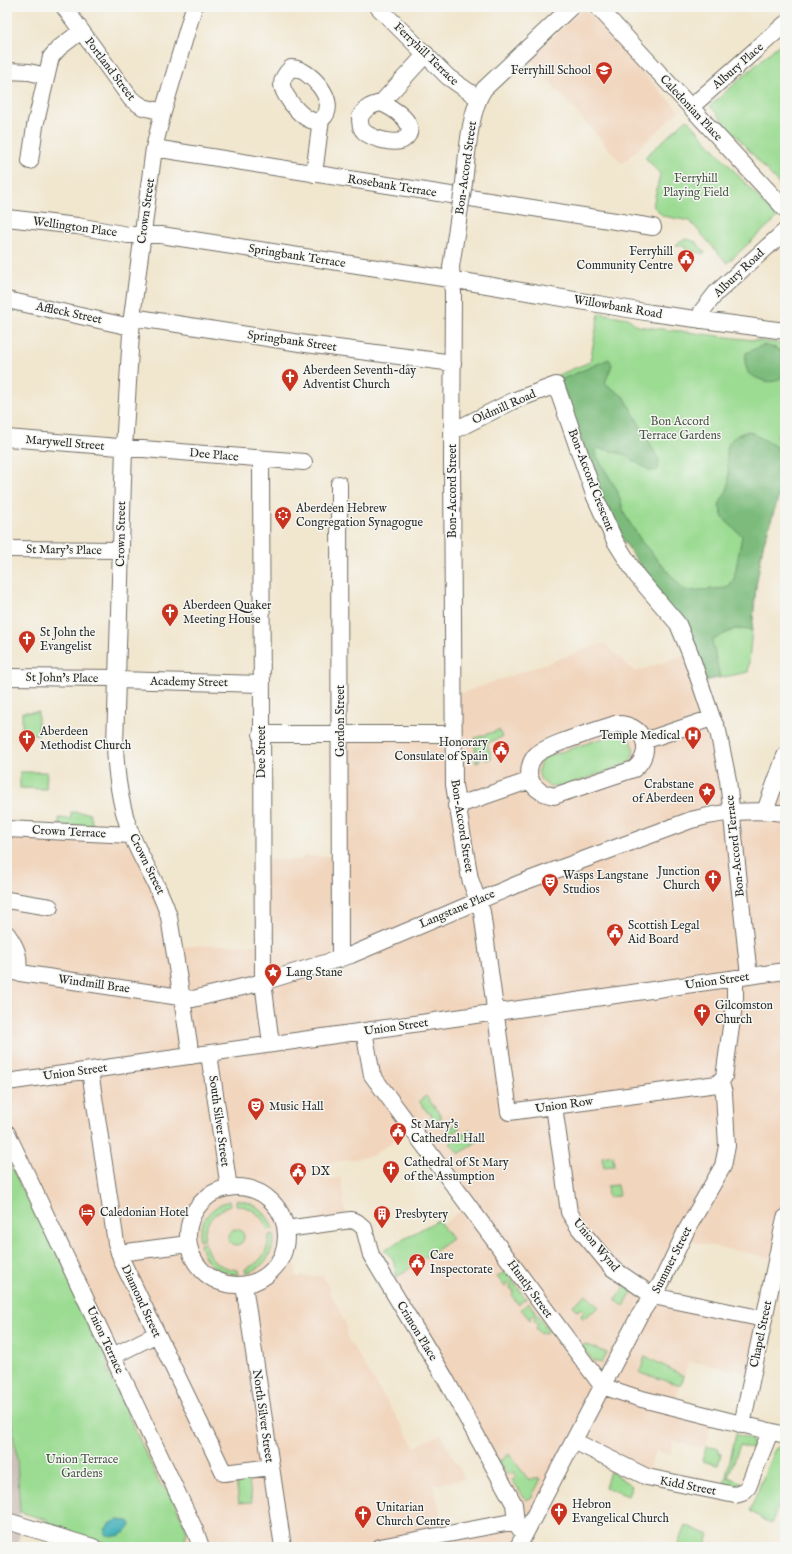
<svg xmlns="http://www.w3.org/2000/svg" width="792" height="1554" font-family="'IM FELL English',serif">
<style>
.built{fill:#f1d5bd}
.industrial{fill:#cec1ba}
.green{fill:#9bdb92;stroke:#63835e}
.forest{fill:#7cbb7c;stroke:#547354}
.water{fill:#3daeb7;stroke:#346c71}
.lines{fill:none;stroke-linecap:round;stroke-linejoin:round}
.minor-casing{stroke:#706c64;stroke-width:18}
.minor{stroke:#fff;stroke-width:16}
.minor-bridge-casing{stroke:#706c64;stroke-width:18;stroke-linecap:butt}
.minor-bridge{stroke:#fff;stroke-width:16}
.labels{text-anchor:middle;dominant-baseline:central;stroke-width:3;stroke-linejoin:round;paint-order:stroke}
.street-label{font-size:12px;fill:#2b2b2b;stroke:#f6f6f2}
.poi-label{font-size:12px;fill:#2b2b2b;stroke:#f6f6f2;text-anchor:start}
.park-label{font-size:12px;fill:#475745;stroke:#f6f6f2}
</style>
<rect width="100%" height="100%" fill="#f6f6f2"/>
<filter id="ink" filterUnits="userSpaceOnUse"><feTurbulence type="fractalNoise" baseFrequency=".025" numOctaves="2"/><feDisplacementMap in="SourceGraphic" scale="8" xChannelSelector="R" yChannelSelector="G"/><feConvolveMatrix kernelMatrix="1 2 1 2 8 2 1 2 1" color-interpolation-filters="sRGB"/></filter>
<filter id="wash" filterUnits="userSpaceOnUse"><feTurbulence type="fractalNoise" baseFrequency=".012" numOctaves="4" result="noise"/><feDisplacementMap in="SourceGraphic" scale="16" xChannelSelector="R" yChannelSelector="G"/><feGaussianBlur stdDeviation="0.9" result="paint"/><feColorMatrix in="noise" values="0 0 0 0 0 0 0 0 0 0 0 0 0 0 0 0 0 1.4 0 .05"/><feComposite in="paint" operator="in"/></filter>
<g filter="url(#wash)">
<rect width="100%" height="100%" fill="#f1e6ce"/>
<path class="built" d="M584 8 679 111 622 164 530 59Z
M604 643 635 672 690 653 731 811 770 812 785 756V1227L776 1259 688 1241 655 1297 764 1319 752 1374 689 1361 673 1407 713 1417 706 1446 702 1445 701 1448 673 1441 670 1455 656 1451 648 1470 579 1435 535 1515 514 1504 388 1283 397 1277 424 1239 469 1204 411 1128 372 1156 328 1163V1180L341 1178 346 1221 286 1235 285 1247 281 1260 294 1258 297 1277 323 1276 346 1325 348 1339 415 1447 441 1434 465 1479 434 1485 445 1534 516 1523 518 1547H184L187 1536 171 1495 160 1484 108 1371 106 1356 37 1208 25 1196 7 1158V829L131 835 174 947 212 945H259L260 860H303V856H334L340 734H453L459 694Z
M64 1531 92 1538 122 1547H93Z"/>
<path class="industrial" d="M7 1392 18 1472 20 1512 19 1547H7Z"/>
<path class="green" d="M785 39V191L710 106Z
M687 119 777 218 727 263 690 221 663 216 653 206 660 174 645 157Z
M687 239 696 242 705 253 704 254 685 249 686 247 676 245 680 241Z
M599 313 628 318 637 326 785 344V424L776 436 785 442V477L763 545 756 586 748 672 704 681 696 649 597 483 558 375 590 362Z
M22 712H38V734H22Z
M499 730 502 737 487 743 492 758 486 760 485 757 479 759V762L476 763 475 738Z
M615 734C633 734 639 751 628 764L561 787 549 786 541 780C537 771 538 763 546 757Z
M20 772H47L46 789 20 788Z
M71 812 90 813 93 827 59 825V818L71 819Z
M426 1096 442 1117 435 1122 430 1115 432 1114 431 1112 428 1113 419 1101Z
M457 1123 460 1128 447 1138 443 1133Z
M470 1129 479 1140 459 1154 450 1143Z
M613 1155 614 1166 604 1167 602 1157Z
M7 1158 25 1196 37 1208 106 1356 108 1371 160 1484 171 1495 187 1530 184 1547H122L46 1526 47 1520 20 1512 17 1459 7 1392Z
M617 1185 619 1196 608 1197 607 1186Z
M236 1200C254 1202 267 1211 273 1229L268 1230C262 1215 252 1207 236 1205Z
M229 1201 230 1206C214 1212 204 1222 204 1240L199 1241C199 1221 210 1207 229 1201Z
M438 1220 452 1239 397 1277 393 1259 384 1250Z
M228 1237a8 8 0 1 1 16 0a8 8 0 1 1-16 0Z
M274 1234C274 1253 265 1268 246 1273L245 1269C261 1263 269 1251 269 1235Z
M205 1243C208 1260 221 1268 237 1270L238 1275C219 1273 204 1264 200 1244Z
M506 1271 526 1299 518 1304 512 1296 514 1290 510 1289 511 1284 507 1283 506 1288 497 1277Z
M625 1286 633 1291 624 1306 615 1300Z
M586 1295 599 1307 583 1319 581 1315 585 1312 582 1308 577 1311 573 1305Z
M529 1303 549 1331 546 1333 539 1332 536 1328 538 1323 534 1321 535 1316 531 1315 530 1320 521 1309Z
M584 1344 607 1353 602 1363 593 1361 582 1346Z
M645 1356 684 1376 681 1385 640 1373Z
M736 1434 751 1439 755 1450 740 1445 728 1477 743 1483 735 1487 724 1485Z
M706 1446 719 1449V1453L721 1454 718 1465 702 1461Z
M780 1446H785V1490L771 1524 750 1511 774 1450Z
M509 1454 528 1479H541L531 1498 526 1500 512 1480 516 1477 513 1472 508 1475 498 1462Z
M610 1471 632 1486 628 1496 605 1487Z
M248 1475 252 1502 239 1503 236 1479Z
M685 1525 709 1535 705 1547H677Z"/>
<path class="forest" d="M763 345 776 348 782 353V362L785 364C785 389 762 383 748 373L745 363 746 353Z
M609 359 612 365 605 383 625 398 659 460 658 470 650 471 623 454 598 448 596 451V455L617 490 625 515 642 542 683 589 688 591 727 588 734 579 742 536 723 518 719 505C721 500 725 495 727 490 735 464 711 441 749 431L785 452V478L763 545 756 586 752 630 735 629 712 640 720 677 704 681 651 581 621 537 602 497 560 380Z"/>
<path class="water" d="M117 1520 129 1521 131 1525C127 1535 114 1539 105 1534L104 1531 109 1524Z"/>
</g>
<g filter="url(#ink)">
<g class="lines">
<g class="minor-casing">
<path id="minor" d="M64 7 131 99 143 107 163 112
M378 7 448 77 478 98
M598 7 785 209
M291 68C309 67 341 103 322 119 309 130 282 96 282 84 282 78 287 72 291 68Z
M7 71 29 72 46 76
M381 103C392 107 423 126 403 140 394 145 367 138 362 129 360 126 360 121 360 117 365 108 371 105 381 103Z
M381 103 426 54
M691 107 785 24
M154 148 653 227
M30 161 35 126 51 57 59 48 81 31
M314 174 321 119
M464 183C467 157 469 111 484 89L571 7
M460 208 451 267 453 293 452 461 454 785 470 879 482 912 509 1112 717 1084
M7 218 77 226 128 235H161L475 283 651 313 785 331
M7 300 131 327
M132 317 306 344 453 363
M700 320 702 311 716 293 785 231
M453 431 513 401 556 385 595 497 615 541 637 576 678 624 690 653 712 718 718 731 728 780 749 976
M7 438 304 462
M261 459 263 982 271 1044
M339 484 340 959
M7 549 121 550
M7 677 117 678
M117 680 261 684
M615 724C643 722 656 751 634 769L554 796C544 794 534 790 530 779 528 771 530 762 535 756 544 745 599 730 615 724Z
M261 734H453
M644 741 712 718
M456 806 531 780
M765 811 785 756
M7 829 131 835
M7 900 50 907
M7 934C17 948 20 956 18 973
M7 971 193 999 263 982 351 955 518 884 691 820C723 811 752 809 785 813
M364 1031 372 1075 602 1386 638 1398 785 1435
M209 1054 229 1188
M191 1056 169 917C161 888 143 864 132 836 120 807 116 775 115 745L124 448 132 317 154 148 163 112 194 7
M90 1071 116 1243 122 1261 224 1473 271 1467
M7 1082 785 971
M717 1084 724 1077 735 998V978
M554 1106 569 1212 579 1228 612 1268 653 1296 764 1319
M7 1133 195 1530 201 1547
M188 1236a49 49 0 1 1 98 0a49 49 0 1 1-98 0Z
M286 1229 351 1220 357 1222 364 1228 371 1255 445 1378 514 1504 516 1523 524 1535
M119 1253 188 1244
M244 1285 283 1547
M113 1356 157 1334
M742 1425 785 1218
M574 1441 647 1477 735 1495 742 1493 748 1487 770 1432
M7 1521 93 1547
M380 1547 506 1523H516
M518 1547 639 1316 661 1283 686 1231 723 1166 727 1146 724 1093 722 1087 717 1084"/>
</g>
<use href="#minor" class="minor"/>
<g class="minor-bridge-casing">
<path id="minor-bridge" d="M460 208 464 183"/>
</g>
<use href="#minor-bridge" class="minor-bridge"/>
</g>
</g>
<defs>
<g id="school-pin" transform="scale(0.9)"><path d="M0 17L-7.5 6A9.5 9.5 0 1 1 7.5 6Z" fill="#c8321e" stroke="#f6f6f2"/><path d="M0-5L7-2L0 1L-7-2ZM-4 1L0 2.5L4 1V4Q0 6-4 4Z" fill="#fff"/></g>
<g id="civic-pin" transform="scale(0.9)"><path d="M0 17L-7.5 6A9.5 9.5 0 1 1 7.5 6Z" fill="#c8321e" stroke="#f6f6f2"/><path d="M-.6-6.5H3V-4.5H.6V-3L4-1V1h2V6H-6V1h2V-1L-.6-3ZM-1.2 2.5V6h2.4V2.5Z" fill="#fff"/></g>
<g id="church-pin" transform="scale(0.9)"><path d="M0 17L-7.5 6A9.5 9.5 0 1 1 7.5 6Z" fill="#c8321e" stroke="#f6f6f2"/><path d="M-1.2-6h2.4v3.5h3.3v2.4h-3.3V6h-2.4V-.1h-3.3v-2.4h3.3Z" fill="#fff"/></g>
<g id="synagogue-pin" transform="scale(0.9)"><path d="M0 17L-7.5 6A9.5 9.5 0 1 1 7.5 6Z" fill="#c8321e" stroke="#f6f6f2"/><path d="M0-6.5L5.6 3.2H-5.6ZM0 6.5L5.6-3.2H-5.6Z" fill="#fff"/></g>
<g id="hospital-pin" transform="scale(0.9)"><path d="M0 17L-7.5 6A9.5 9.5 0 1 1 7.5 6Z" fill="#c8321e" stroke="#f6f6f2"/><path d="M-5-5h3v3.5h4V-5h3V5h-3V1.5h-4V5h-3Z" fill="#fff"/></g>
<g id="sight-pin" transform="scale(0.9)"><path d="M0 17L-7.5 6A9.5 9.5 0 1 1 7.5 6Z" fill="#c8321e" stroke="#f6f6f2"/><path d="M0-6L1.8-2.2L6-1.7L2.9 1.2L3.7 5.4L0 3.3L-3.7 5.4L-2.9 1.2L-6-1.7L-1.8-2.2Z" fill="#fff"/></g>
<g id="theatre-pin" transform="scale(0.9)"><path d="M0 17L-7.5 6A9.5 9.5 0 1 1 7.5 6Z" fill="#c8321e" stroke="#f6f6f2"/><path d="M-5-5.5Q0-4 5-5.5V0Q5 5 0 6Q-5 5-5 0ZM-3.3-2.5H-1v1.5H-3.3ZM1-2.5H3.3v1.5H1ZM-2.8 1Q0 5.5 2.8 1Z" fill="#fff"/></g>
<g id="hotel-pin" transform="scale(0.9)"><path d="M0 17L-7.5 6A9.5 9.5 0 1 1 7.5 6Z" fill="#c8321e" stroke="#f6f6f2"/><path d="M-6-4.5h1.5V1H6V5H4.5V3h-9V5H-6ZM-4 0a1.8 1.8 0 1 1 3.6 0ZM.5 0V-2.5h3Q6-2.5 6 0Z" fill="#fff"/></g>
<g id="building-pin" transform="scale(0.9)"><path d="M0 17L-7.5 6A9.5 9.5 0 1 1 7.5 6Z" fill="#c8321e" stroke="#f6f6f2"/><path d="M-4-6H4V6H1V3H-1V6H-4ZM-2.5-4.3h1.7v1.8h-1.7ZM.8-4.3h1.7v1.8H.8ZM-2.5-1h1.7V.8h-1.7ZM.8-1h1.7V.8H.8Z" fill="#fff"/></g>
</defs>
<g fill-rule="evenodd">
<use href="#school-pin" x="604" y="70"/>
<use href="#civic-pin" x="686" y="258"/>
<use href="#church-pin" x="290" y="377"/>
<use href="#synagogue-pin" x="283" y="515"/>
<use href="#church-pin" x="170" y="612"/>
<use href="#church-pin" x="27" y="639"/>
<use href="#hospital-pin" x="693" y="735"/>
<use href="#church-pin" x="27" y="738"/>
<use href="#civic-pin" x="501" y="749"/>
<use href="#sight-pin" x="707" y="791"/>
<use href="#church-pin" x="713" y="878"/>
<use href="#theatre-pin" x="550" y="882"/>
<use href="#civic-pin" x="615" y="932"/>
<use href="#sight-pin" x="273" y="972"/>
<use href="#church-pin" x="702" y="1012"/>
<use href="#theatre-pin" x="256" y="1106"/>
<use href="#civic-pin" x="398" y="1131"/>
<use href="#church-pin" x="391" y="1169"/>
<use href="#civic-pin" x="298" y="1171"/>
<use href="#hotel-pin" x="87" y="1212"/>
<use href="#building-pin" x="382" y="1214"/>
<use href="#civic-pin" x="417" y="1262"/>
<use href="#church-pin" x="559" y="1511"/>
<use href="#church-pin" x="363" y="1514"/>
</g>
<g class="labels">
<g class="street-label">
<text transform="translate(426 54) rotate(44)">Ferryhill Terrace</text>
<text transform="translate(738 66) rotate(-41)">Albury Place</text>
<text transform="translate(110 69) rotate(53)">Portland Street</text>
<text transform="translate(691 108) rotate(47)">Caledonian Place</text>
<text transform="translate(466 168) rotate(-82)">Bon-Accord Street</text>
<text transform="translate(392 186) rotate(9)">Rosebank Terrace</text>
<text transform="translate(146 211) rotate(-82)">Crown Street</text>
<text transform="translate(75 227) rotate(8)">Wellington Place</text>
<text transform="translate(297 256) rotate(9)">Springbank Terrace</text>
<text transform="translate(739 273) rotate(-43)">Albury Road</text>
<text transform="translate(618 307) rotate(10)">Willowbank Road</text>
<text transform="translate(69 313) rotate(12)">Affleck Street</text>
<text transform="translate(292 341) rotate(8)">Springbank Street</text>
<text transform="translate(504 407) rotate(-24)">Oldmill Road</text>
<text transform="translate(65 443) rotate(5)">Marywell Street</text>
<text transform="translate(214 455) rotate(5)">Dee Place</text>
<text transform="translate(591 480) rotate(69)">Bon-Accord Crescent</text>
<text transform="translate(452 491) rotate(-90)">Bon-Accord Street</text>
<text transform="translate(121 534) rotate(-89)">Crown Street</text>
<text transform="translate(64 550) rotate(1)">St Mary's Place</text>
<text transform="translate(62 678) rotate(1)">St John's Place</text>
<text transform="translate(189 682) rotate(1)">Academy Street</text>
<text transform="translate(340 721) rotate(-90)">Gordon Street</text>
<text transform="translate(261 752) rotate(-90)">Dee Street</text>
<text transform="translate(462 826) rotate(81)">Bon-Accord Street</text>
<text transform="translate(69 832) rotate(3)">Crown Terrace</text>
<text transform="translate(735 846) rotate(-96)">Bon-Accord Terrace</text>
<text transform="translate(147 864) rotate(64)">Crown Street</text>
<text transform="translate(457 909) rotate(-23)">Langstane Place</text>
<text transform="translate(717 981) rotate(-8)">Union Street</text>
<text transform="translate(94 984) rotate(8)">Windmill Brae</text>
<text transform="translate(396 1027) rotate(-8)">Union Street</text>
<text transform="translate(75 1072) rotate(-8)">Union Street</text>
<text transform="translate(564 1105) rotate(-8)">Union Row</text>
<text transform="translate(219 1121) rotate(82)">South Silver Street</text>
<text transform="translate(596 1245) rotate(50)">Union Wynd</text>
<text transform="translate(672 1260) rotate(-63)">Summer Street</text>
<text transform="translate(530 1289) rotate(54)">Huntly Street</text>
<text transform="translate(141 1301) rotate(65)">Diamond Street</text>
<text transform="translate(417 1331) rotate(59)">Crimon Place</text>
<text transform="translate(761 1334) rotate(-78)">Chapel Street</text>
<text transform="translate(105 1340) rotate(65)">Union Terrace</text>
<text transform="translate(263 1416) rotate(82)">North Silver Street</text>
<text transform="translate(688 1486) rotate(11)">Kidd Street</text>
</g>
<g class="poi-label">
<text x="591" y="70" text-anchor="end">Ferryhill School</text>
<text x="673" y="251" text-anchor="end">Ferryhill<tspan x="673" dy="14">Community Centre</tspan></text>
<text x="303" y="370">Aberdeen Seventh-day<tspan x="303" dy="14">Adventist Church</tspan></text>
<text x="296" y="508">Aberdeen Hebrew<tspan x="296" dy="14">Congregation Synagogue</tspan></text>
<text x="183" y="605">Aberdeen Quaker<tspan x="183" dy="14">Meeting House</tspan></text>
<text x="40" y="632">St John the<tspan x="40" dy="14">Evangelist</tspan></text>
<text x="40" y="731">Aberdeen<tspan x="40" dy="14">Methodist Church</tspan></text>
<text x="680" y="735" text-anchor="end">Temple Medical</text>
<text x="488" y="742" text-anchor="end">Honorary<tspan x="488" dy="14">Consulate of Spain</tspan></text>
<text x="694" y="784" text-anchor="end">Crabstane<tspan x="694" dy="14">of Aberdeen</tspan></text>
<text x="700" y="871" text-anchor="end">Junction<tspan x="700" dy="14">Church</tspan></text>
<text x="563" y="875">Wasps Langstane<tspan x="563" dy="14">Studios</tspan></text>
<text x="628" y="925">Scottish Legal<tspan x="628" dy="14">Aid Board</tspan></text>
<text x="286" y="972">Lang Stane</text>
<text x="715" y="1005">Gilcomston<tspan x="715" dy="14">Church</tspan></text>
<text x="269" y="1106">Music Hall</text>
<text x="411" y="1124">St Mary's<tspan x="411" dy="14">Cathedral Hall</tspan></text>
<text x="404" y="1162">Cathedral of St Mary<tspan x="404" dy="14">of the Assumption</tspan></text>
<text x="311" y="1171">DX</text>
<text x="100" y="1212">Caledonian Hotel</text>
<text x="395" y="1214">Presbytery</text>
<text x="430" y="1255">Care<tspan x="430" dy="14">Inspectorate</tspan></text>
<text x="572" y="1504">Hebron<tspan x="572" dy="14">Evangelical Church</tspan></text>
<text x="376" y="1507">Unitarian<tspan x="376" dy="14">Church Centre</tspan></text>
</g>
<g class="park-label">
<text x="696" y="178">Ferryhill<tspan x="696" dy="14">Playing Field</tspan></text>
<text x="680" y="421">Bon Accord<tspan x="680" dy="14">Terrace Gardens</tspan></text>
<text x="82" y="1459">Union Terrace<tspan x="82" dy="14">Gardens</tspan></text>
</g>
</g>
<rect width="792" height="1554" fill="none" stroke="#f6f6f2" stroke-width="24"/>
</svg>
